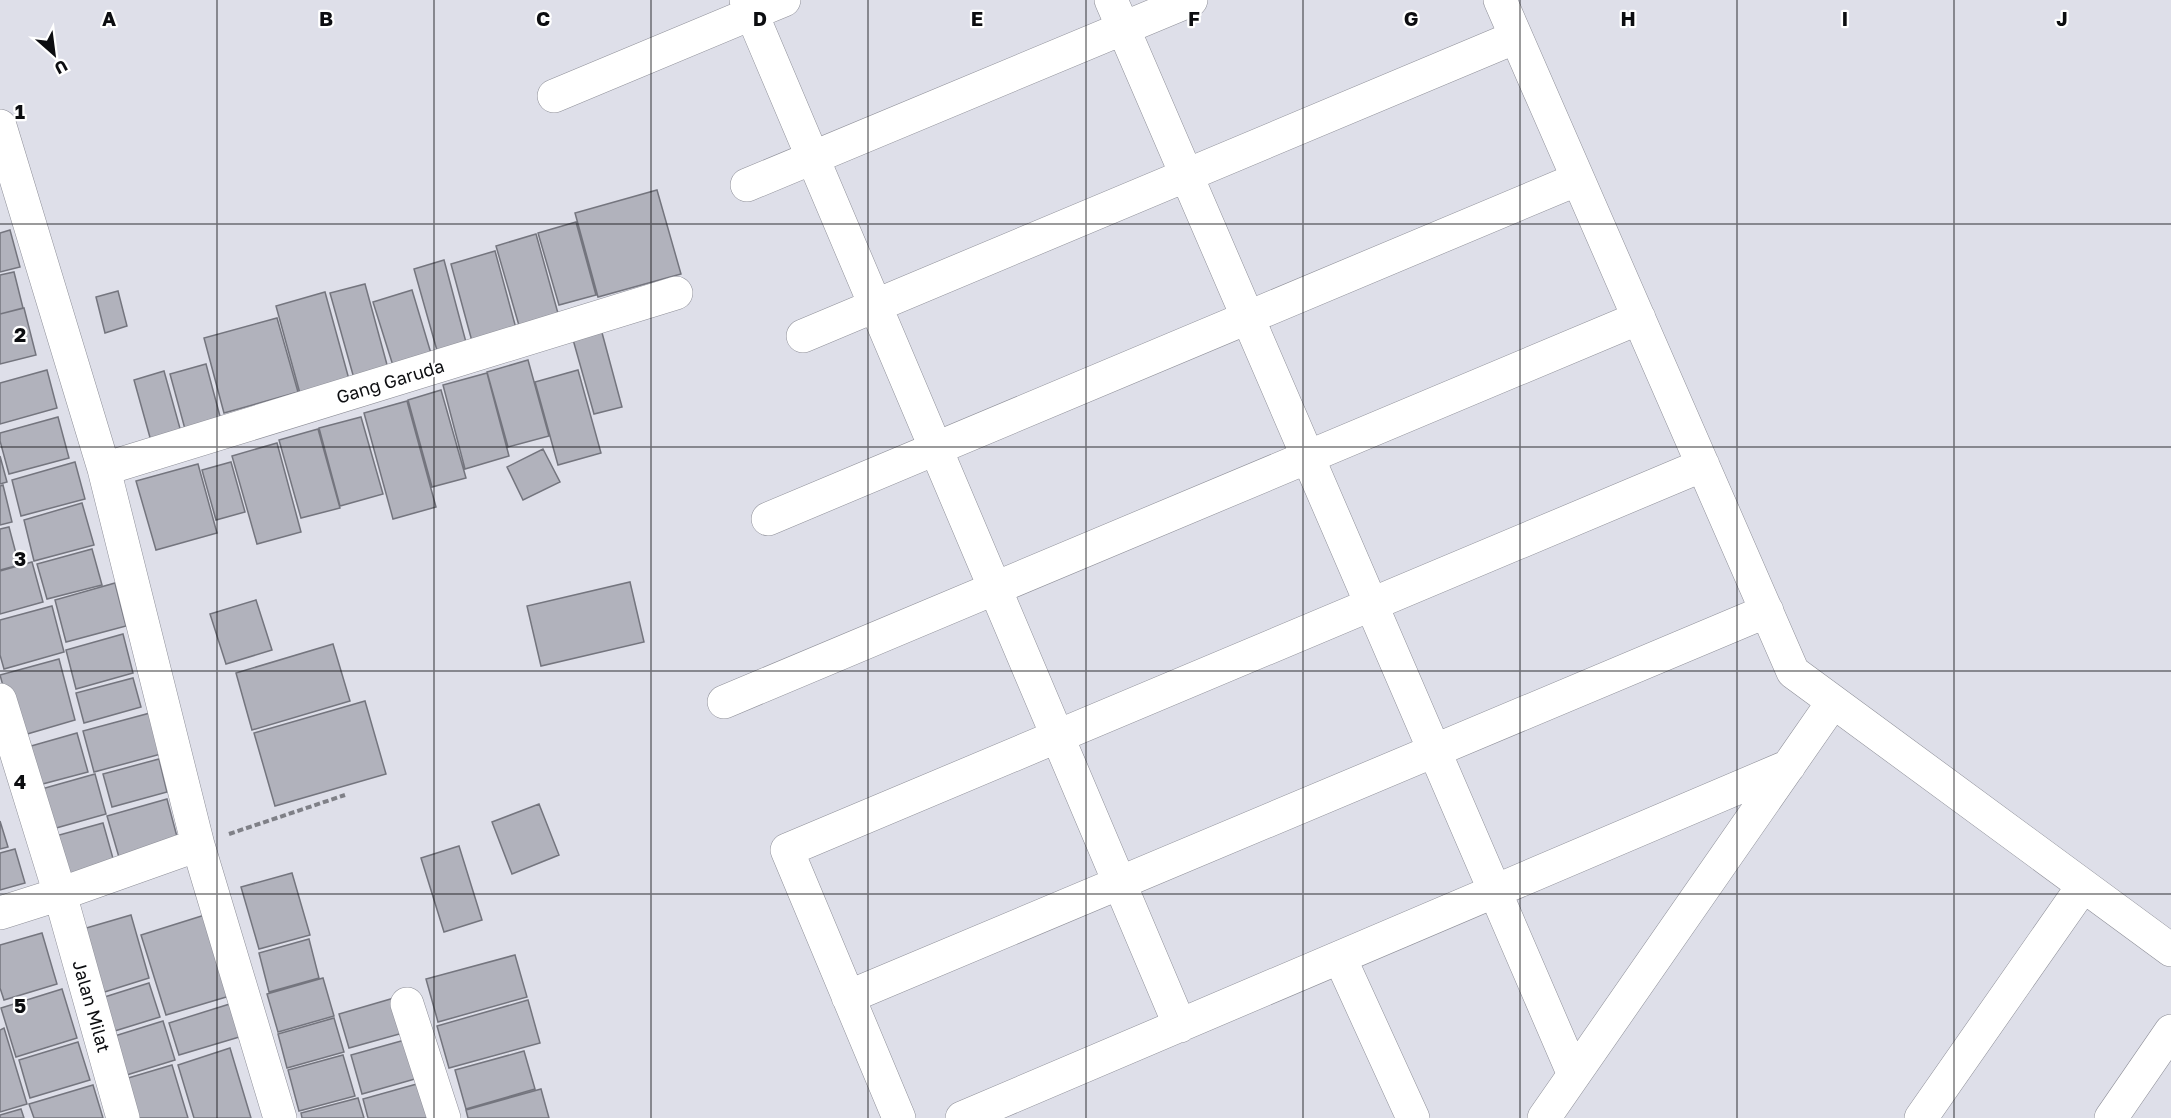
<svg xmlns="http://www.w3.org/2000/svg" width="2171" height="1118" font-family="'Golos Text',sans-serif">
<style>
.building{fill:#b1b2bc;stroke:#74757e;stroke-width:1.5}
.lines{fill:none;stroke-linecap:round;stroke-linejoin:round}
.minor-casing{stroke:#8e8f98;stroke-width:34}
.path{stroke:#7f8087;stroke-width:4;stroke-dasharray:6 3;stroke-linecap:butt}
.minor{stroke:#fff;stroke-width:33}
.grid{fill:none;stroke:#0c0d10;stroke-width:1.5;stroke-opacity:0.55}
.labels{text-anchor:middle;dominant-baseline:central;stroke-width:4.5;stroke-linejoin:round;paint-order:stroke}
.street-label{font-size:18px;fill:#0c0d10;stroke:#fff}
.grid-label{font-size:20px;text-anchor:middle;font-weight:bold;fill:#0c0d10;stroke:#fff;stroke-width:4.5;stroke-linejoin:round;paint-order:stroke}
</style>
<rect width="100%" height="100%" fill="#dedfe9"/>
<path class="building" d="M657 190 681 274 598 297 575 213Z
M576 222 596 295 559 305 538 233Z
M10 230 20 267 0 272V233Z
M536 234 559 317 520 329 496 246Z
M495 251 517 332 473 345 451 264Z
M444 260 467 346 438 354 414 269Z
M14 272 23 308 0 314V275Z
M365 284 389 372 355 382 330 293Z
M412 290 433 360 395 372 373 302Z
M118 291 127 326 105 333 96 297Z
M325 292 350 383 301 397 276 306Z
M24 308 36 355 0 364V314Z
M277 318 298 392 224 413 204 338Z
M601 329 622 407 594 414 572 336Z
M528 360 549 436 508 447 487 372Z
M206 364 221 420 185 429 170 374Z
M47 370 57 408 0 424V383Z
M578 370 601 453 558 465 535 382Z
M164 371 181 432 151 441 134 380Z
M487 373 509 456 465 469 443 385Z
M441 390 466 478 432 487 408 400Z
M407 401 436 507 393 519 364 413Z
M58 417 69 458 9 474 0 441V433Z
M361 417 383 494 340 506 319 428Z
M318 429 340 508 301 518 279 440Z
M277 443 301 532 257 544 232 456Z
M543 449 560 482 523 500 507 467Z
M0 456 7 482 0 484Z
M75 462 85 499 21 516 12 480Z
M231 462 245 512 216 520 202 470Z
M198 464 217 533 156 550 136 481Z
M3 485 12 522 0 525V486Z
M82 503 94 545 34 561 24 520Z
M9 527 19 565 0 570V529Z
M92 549 102 585 47 599 37 564Z
M32 562 43 602 0 614V571Z
M630 582 644 642 541 666 527 606Z
M115 583 126 626 66 642 55 600Z
M256 600 272 650 226 664 210 614Z
M52 606 64 652 4 669 0 655V620Z
M123 634 133 673 76 689 66 650Z
M333 644 350 701 252 730 236 673Z
M59 659 75 720 17 737 0 675Z
M133 678 141 707 84 723 76 693Z
M365 701 386 774 275 806 254 733Z
M150 713 161 754 94 772 83 731Z
M77 733 88 772 35 786 24 748Z
M159 759 167 792 112 807 103 774Z
M95 774 106 814 49 830 38 790Z
M167 799 180 848 121 864 107 816Z
M539 804 559 855 512 874 492 822Z
M0 821 8 847 0 849Z
M103 823 114 862 62 876 52 837Z
M459 846 482 920 444 932 421 858Z
M15 849 25 883 0 890V853Z
M292 873 310 935 259 949 241 887Z
M208 914 233 995 166 1015 141 935Z
M131 915 149 978 95 995 76 931Z
M42 933 57 984 4 1000 0 988V945Z
M309 939 319 978 269 992 259 953Z
M515 955 527 997 438 1022 426 979Z
M323 978 334 1016 278 1032 267 994Z
M149 983 160 1017 105 1034 95 1000Z
M62 989 77 1038 16 1057 1 1008Z
M394 998 403 1033 349 1048 339 1014Z
M528 1000 540 1043 449 1068 437 1026Z
M236 1002 246 1035 179 1055 169 1023Z
M334 1018 344 1052 287 1068 278 1034Z
M163 1021 175 1060 117 1078 105 1039Z
M4 1028 27 1104 0 1112V1030Z
M412 1038 422 1077 362 1094 351 1055Z
M78 1042 90 1080 30 1098 19 1060Z
M230 1048 251 1118H194L178 1065Z
M524 1051 535 1089 466 1109 455 1070Z
M343 1055 355 1096 299 1111 288 1070Z
M172 1065 188 1118H129L118 1081Z
M424 1082 432 1118H368L363 1099Z
M93 1085 103 1118H34L29 1104Z
M541 1089 549 1118H468L466 1110Z
M358 1098 364 1118H302L301 1113Z
M21 1109 24 1118H0V1115Z"/>
<g class="lines">
<g class="minor-casing">
<path id="minor" d="M746 0 1180 1026
M1111 0 1574 1075
M1500 0 1793 672 2171 950
M554 96 784 0
M0 126 104 469 198 845 280 1118
M747 185 1191 0
M803 336 1516 37
M104 469 676 293
M768 519 1578 179
M0 700 60 894 123 1118
M724 702 1639 318
M0 913 60 894 198 845
M1340 958 1413 1118
M848 997 1767 611
M407 1004 444 1118
M899 1118 787 850 1703 465
M962 1118 1789 766
M1544 1118 1833 702
M1921 1118 2083 886
M2111 1118 2171 1031"/>
</g>
<path class="path" d="M229 834 345 795"/>
<use href="#minor" class="minor"/>
</g>
<path class="grid" d="M217 0V1118M434 0V1118M651 0V1118M868 0V1118M1086 0V1118M1303 0V1118M1520 0V1118M1737 0V1118M1954 0V1118M0 224H2171M0 447H2171M0 671H2171M0 894H2171"/>
<g class="labels">
<g class="street-label">
<text transform="translate(390 381) rotate(-17)">Gang Garuda</text>
<text transform="translate(92 1006) rotate(74)">Jalan Milat</text>
</g>
</g>
<g class="grid-label">
<text x="109" y="26">A</text>
<text x="326" y="26">B</text>
<text x="543" y="26">C</text>
<text x="760" y="26">D</text>
<text x="977" y="26">E</text>
<text x="1194" y="26">F</text>
<text x="1411" y="26">G</text>
<text x="1628" y="26">H</text>
<text x="1845" y="26">I</text>
<text x="2062" y="26">J</text>
<text x="20" y="119">1</text>
<text x="20" y="342">2</text>
<text x="20" y="566">3</text>
<text x="20" y="789">4</text>
<text x="20" y="1013">5</text>
</g>
<g transform="translate(54 54) rotate(152)" stroke="#ffffff" stroke-width="4.5" paint-order="stroke">
<path d="M0-4.5L10 22L0 15L-10 22Z" fill="#0c0d10"/>
<text y="-9" font-size="16" font-weight="bold" text-anchor="middle" fill="#0c0d10">U</text>
</g>
</svg>
